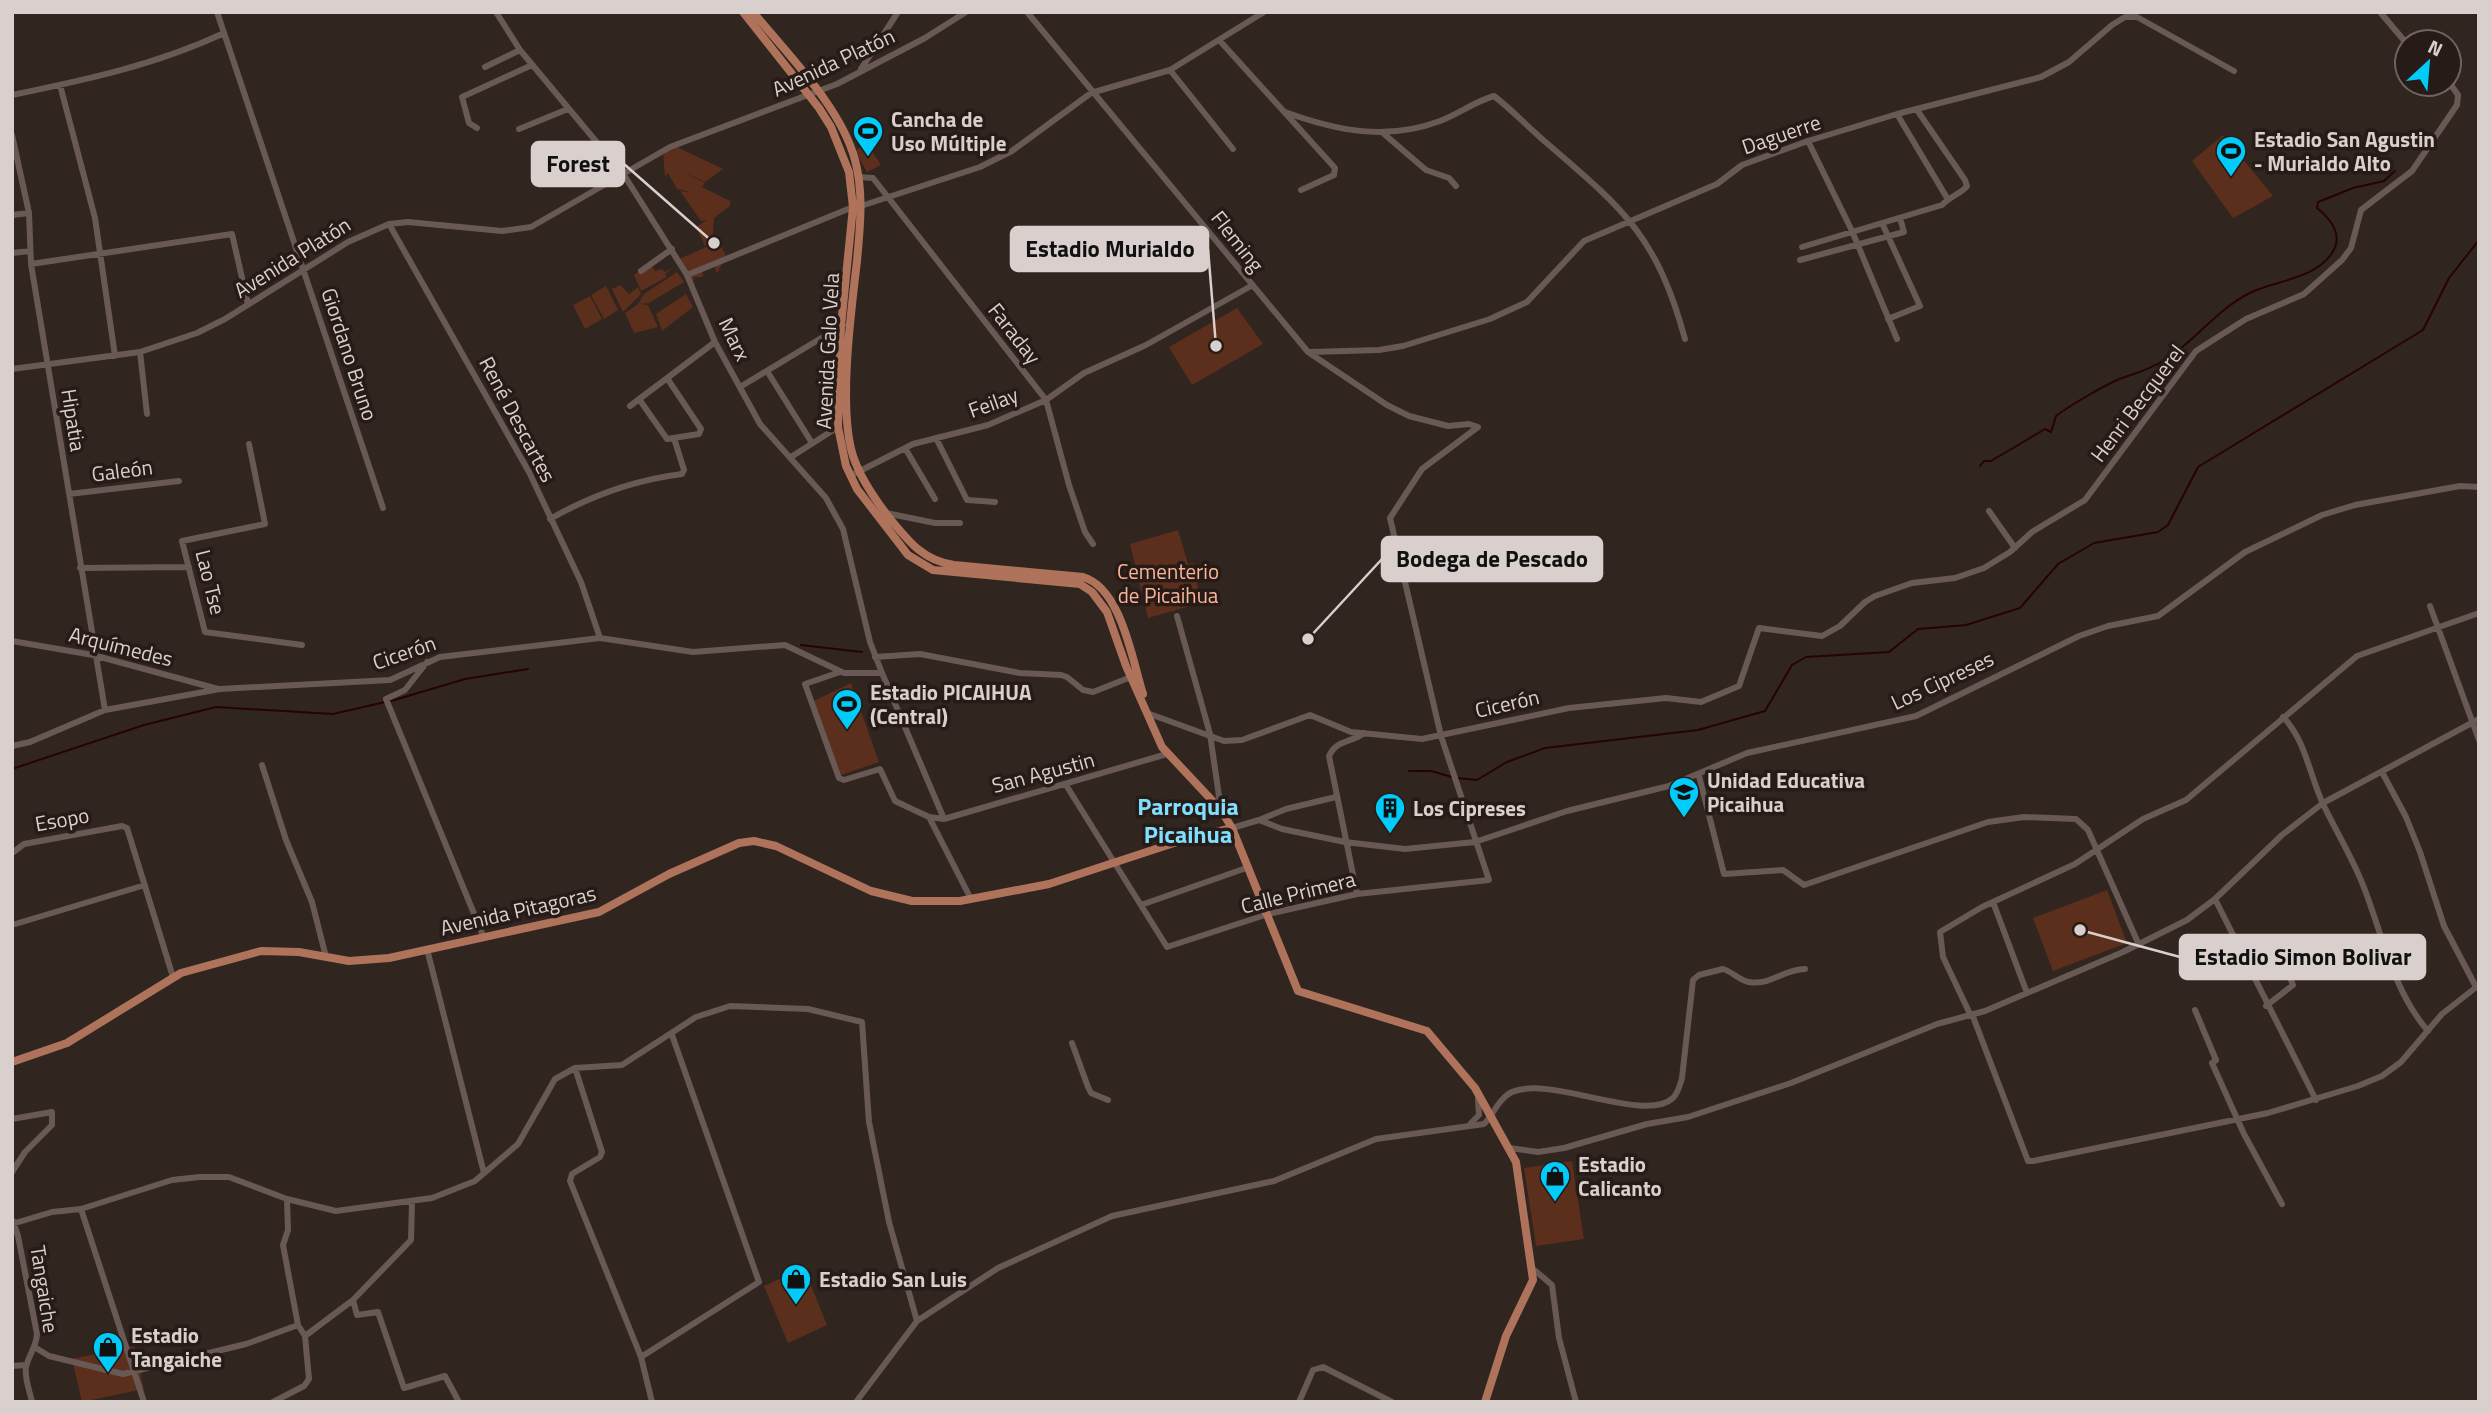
<svg xmlns="http://www.w3.org/2000/svg" width="2491" height="1414" font-family="'Titillium Web',sans-serif">
<style>
.green{fill:#5c2e1c}
.lines{fill:none;stroke-linecap:round;stroke-linejoin:round}
.stream{stroke:#270300;stroke-width:2}
.minor{stroke:#685954;stroke-width:6}
.major{stroke:#af735b;stroke-width:8}
.labels{text-anchor:middle;dominant-baseline:central;stroke-width:7;stroke-linejoin:round;paint-order:stroke}
.street-label{font-size:21px;fill:#d9d0cd;stroke:#271b17}
.poi-label{font-size:21px;font-weight:bold;fill:#d9d0cd;stroke:#271b17;text-anchor:start}
.park-label{font-size:21px;fill:#fab499;stroke:#271b17}
.quarter-label{font-size:24px;font-weight:bold;fill:#80defe;stroke:#271b17}
.leader{fill:none;stroke:#d9d0cd;stroke-width:2.5}
.callout-dot{fill:#d9d0cd;stroke:#271b17;stroke-width:2.5}
.callout{fill:#d9d0cd;stroke:#d9d0cd;stroke-width:2.5}
.callout-label{font-size:23px;text-anchor:middle;font-weight:bold;fill:#111}
</style>
<rect width="100%" height="100%" fill="#312520"/>
<path class="green" d="M2223 135 2273 196 2233 218 2192 161Z
M867 143 881 165 867 172 855 151Z
M675 146 723 169 705 182 678 170 705 183 702 187 730 201V206L714 218 713 233 705 246 696 227 707 220 701 221 680 191 691 192 677 189 668 173 665 177 663 152Z
M713 234 726 255 717 274 714 264 702 269 703 277H694L692 285 679 259 706 247Z
M654 260 652 266 655 271 662 269 665 272 674 267 665 274 667 277 641 291 634 275Z
M677 272 684 282 649 303 640 304 648 305 658 327 634 333 625 313 638 304 644 294Z
M620 285 629 294 638 287 641 294 623 312 612 289Z
M606 286 618 310 604 319 591 295Z
M686 294 693 307 662 331 656 314Z
M590 296 602 319 585 329 573 305Z
M1237 308 1263 344 1192 385 1169 347Z
M1178 530 1188 564 1193 563 1201 603 1148 618 1130 544Z
M851 683 879 762 841 775 814 701Z
M2107 890 2127 943 2053 971 2033 918Z
M1572 1161 1584 1239 1536 1246 1524 1168Z
M804 1268 827 1325 788 1343 764 1286Z
M134 1346 144 1389 82 1402 72 1359Z"/>
<g class="lines">
<path class="stream" d="M1980 466 1984 461H1991L2040 432 2045 429 2051 432 2056 416C2069 406 2111 381 2125 377 2138 373 2154 367 2168 358 2197 339 2219 307 2252 292 2276 281 2316 278 2332 253 2344 236 2331 219 2317 208L2318 202 2353 188 2384 181 2395 171
M801 645 862 652
M391 701 465 679 528 669
M12 769 144 725 216 707 333 714 385 702
M1409 771H1431L1452 777
M1457 778 1477 780 1507 762 1545 748 1698 730 1765 711 1792 665 1806 657 1889 652 1918 629 1966 625 2020 608 2058 564 2094 543 2158 532 2168 525 2198 467 2423 330 2449 278 2479 240"/>
<path class="minor" d="M217 12 383 508
M1027 12 1308 352 1387 405 1409 416 1448 426 1469 424 1478 427 1422 469 1390 518 1441 736 1489 880 1357 894 1268 914 1167 947 1066 785
M2380 12 2407 44
M1220 41 1335 168 1334 175 1301 190
M485 67 520 50
M861 69 898 12
M1170 70 1233 149
M60 85 95 218 115 356
M12 95C85 80 156 65 224 33
M1285 112C1337 131 1387 141 1440 121 1458 114 1476 101 1494 96 1511 109 1526 125 1542 139 1622 208 1656 233 1685 339
M1897 114 1947 198
M477 128 469 123 462 97 532 65
M519 129 568 109
M1384 134 1426 170 1449 178 1456 186
M12 135 29 213 31 264 105 710
M1808 141 1852 231 1897 339
M859 177 873 178 1046 400 1069 485 1085 532 1093 544
M861 206 980 167 1012 151 1091 93 1170 70 1264 12
M12 215 29 213
M1882 223 1920 306 1888 319
M389 224 529 472 581 582 600 638
M1802 247 1942 205C1949 197 1962 193 1967 186L1965 180 1917 110
M12 253 30 251
M1800 260 1904 232 1900 218
M31 264 232 234 248 304
M641 271 672 249
M687 275 853 207
M140 352 147 414
M1310 352 1379 350 1403 346 1490 319 1527 302 1584 241 1717 184 1742 165 1808 141 1897 114 2041 77 2069 62 2112 25 2125 17H2137L2234 71
M12 369 140 352 197 333 225 319 348 242 389 224 408 222 502 231 531 227 670 147 837 84 925 38 966 12
M767 371 812 443
M740 387 843 325
M639 399 667 439 699 434 701 429 667 378
M630 406 715 342
M936 438 967 500 995 502
M249 444 265 524 182 541 205 632 302 645
M905 448 935 499
M791 457 838 427
M850 476 913 444 988 425 1046 400 1084 373 1146 345 1251 286
M69 494 179 481
M1989 511 2015 548
M886 513 935 523H960
M550 519C592 495 634 480 682 474L684 470 674 438
M80 568 189 567
M2430 606 2479 740
M1177 616 1210 734 1221 810
M12 641 93 655 218 689
M875 657 920 654 1020 673 1061 675 1067 677 1083 690 1093 692 1131 677
M427 662 405 690 386 699 484 938
M840 672 805 684 839 778 844 780 880 769 895 801 929 817 944 819 1167 754
M882 673 944 819
M1147 713 1224 741 1242 740 1310 715 1351 732 1422 739 1569 708 1666 698 1701 702 1739 686 1759 628 1822 636 1840 626 1865 602 1875 596 1912 583 1955 578 1984 568 2010 552 2032 532 2085 500 2196 351 2246 319 2304 294 2342 260 2351 248 2361 210 2412 171 2457 105 2458 95 2449 82
M2283 717C2305 739 2310 776 2323 804 2336 831 2352 857 2363 885 2382 933 2393 991 2428 1031
M12 746 30 742 105 710 220 689 390 680 440 657 600 638 693 652 785 645 844 673H882L870 642 843 529 826 498 760 424 715 342 687 275 624 175 520 50 496 12
M262 765 286 840 312 902 326 957
M2382 772 2406 817 2420 852 2444 926 2476 987
M1699 776 1724 874 1783 870 1804 885 1988 822 2024 817 2076 819 2088 830 2139 945
M929 817 971 899
M1259 820 1286 809 1336 797
M1232 828 1259 820 1282 829 1345 842 1405 849 1475 842 1567 811 1669 786 1747 753 1916 716 2079 636 2108 626 2158 616 2245 552 2322 515 2355 505 2460 486 2479 487
M12 853 24 844 122 826 127 828 173 977
M1357 894 1329 756C1337 739 1351 743 1364 733
M2215 899 2316 1100
M1993 902 2027 993
M1141 905 1249 867
M12 925 145 885
M427 949 484 1173
M2266 1006 2293 985 2289 975 2380 937
M2195 1010 2216 1060 2212 1063 2244 1134 2282 1204
M1970 1014 1943 957 1940 932 1982 907 2075 864 2143 819 2186 800 2357 656 2479 613
M1972 1014 2028 1161H2033L2268 1113 2358 1086 2382 1076 2401 1062 2442 1014 2479 985
M1072 1043 1088 1087 1091 1093 1108 1100
M575 1068 622 1065 696 1017 730 1006 808 1009 862 1022 869 1122 889 1222 917 1321
M12 1119 52 1112V1125L25 1152 12 1172
M1471 1123 1479 1115 1478 1099
M1509 1148 1538 1152 1564 1148 1647 1124 1688 1117 1791 1083 1937 1024 1985 1011 2123 952 2187 920 2215 899 2282 835 2323 803 2479 719
M287 1199 288 1230 283 1245 298 1325
M81 1209 144 1402
M13 1221 18 1236 37 1334C36 1348 29 1354 26 1367 24 1377 30 1392 32 1402
M12 1224 52 1212 81 1209 172 1180 200 1177H229L287 1199 336 1211 432 1198 475 1181 518 1144 555 1079 575 1068 602 1152 600 1157 572 1174 570 1181 641 1357 652 1402
M1532 1268 1552 1285 1559 1338 1576 1402
M353 1300 357 1315 378 1312 404 1388 445 1376 459 1402
M36 1348 49 1356 123 1374 246 1344 298 1325 305 1336
M641 1357 759 1282 672 1035
M12 1366 26 1365
M273 1402 304 1386 309 1379 305 1336 353 1300 411 1240 412 1202
M856 1402 917 1321 998 1268 1112 1216 1274 1181 1376 1139 1484 1124C1493 1115 1499 1098 1512 1092 1550 1075 1645 1124 1673 1098 1678 1093 1680 1085 1682 1078L1693 980 1699 975 1723 969C1733 972 1739 980 1749 982 1770 986 1784 969 1805 969
M1299 1402 1313 1370 1323 1367 1392 1402"/>
<path class="major" d="M743 12 819 108 831 127 849 172 853 207 841 326 838 427 846 466 857 489 908 555 933 570 1080 584 1092 592 1107 612 1126 666 1162 747 1221 810 1232 828 1298 991 1427 1031 1475 1088 1516 1162 1533 1280 1506 1336 1485 1402
M753 12C788 55 841 107 855 160 864 193 860 227 857 261 851 312 838 408 853 456 861 480 876 501 891 520 909 542 924 561 954 565L1083 577C1121 588 1132 659 1143 694
M12 1062 67 1043 181 973 261 951 299 952 349 961 389 958 599 912 669 874 739 843 754 841 776 846 871 891 912 901H960L1049 884 1180 841 1232 828"/>
</g>
<defs>
<g id="stadium-pin" transform="scale(1.575)"><path d="M0 17L-7.5 6A9.5 9.5 0 1 1 7.5 6Z" fill="#00cbf9" stroke="#271b17"/><path d="M0-5a6.5 5 0 1 0 0 10a6.5 5 0 1 0 0-10ZM-3.5-1.8h7v3.6h-7Z" fill="#111"/></g>
<g id="school-pin" transform="scale(1.575)"><path d="M0 17L-7.5 6A9.5 9.5 0 1 1 7.5 6Z" fill="#00cbf9" stroke="#271b17"/><path d="M0-5L7-2L0 1L-7-2ZM-4 1L0 2.5L4 1V4Q0 6-4 4Z" fill="#111"/></g>
<g id="building-pin" transform="scale(1.575)"><path d="M0 17L-7.5 6A9.5 9.5 0 1 1 7.5 6Z" fill="#00cbf9" stroke="#271b17"/><path d="M-4-6H4V6H1V3H-1V6H-4ZM-2.5-4.3h1.7v1.8h-1.7ZM.8-4.3h1.7v1.8H.8ZM-2.5-1h1.7V.8h-1.7ZM.8-1h1.7V.8H.8Z" fill="#111"/></g>
<g id="shop-pin" transform="scale(1.575)"><path d="M0 17L-7.5 6A9.5 9.5 0 1 1 7.5 6Z" fill="#00cbf9" stroke="#271b17"/><path d="M-5-2.5h2.3a2.7 3.5 0 0 1 5.4 0H5L5.5 6h-11ZM-1.5-2.5h3a1.5 2.3 0 0 0-3 0Z" fill="#111"/></g>
</defs>
<g fill-rule="evenodd">
<use href="#stadium-pin" x="868" y="131"/>
<use href="#stadium-pin" x="2231" y="151"/>
<use href="#stadium-pin" x="847" y="704"/>
<use href="#school-pin" x="1684" y="792"/>
<use href="#building-pin" x="1390" y="808"/>
<use href="#shop-pin" x="1555" y="1176"/>
<use href="#shop-pin" x="796" y="1279"/>
<use href="#shop-pin" x="108" y="1347"/>
</g>
<g class="labels">
<g class="street-label">
<text transform="translate(833 62) rotate(-25)">Avenida Platón</text>
<text transform="translate(1781 134) rotate(-19)">Daguerre</text>
<text transform="translate(1238 241) rotate(52)">Fleming</text>
<text transform="translate(292 257) rotate(-32)">Avenida Platón</text>
<text transform="translate(1015 333) rotate(52)">Faraday</text>
<text transform="translate(735 339) rotate(64)">Marx</text>
<text transform="translate(827 351) rotate(-87)">Avenida Galo Vela</text>
<text transform="translate(350 354) rotate(72)">Giordano Bruno</text>
<text transform="translate(993 402) rotate(-20)">Feilay</text>
<text transform="translate(2137 403) rotate(-53)">Henri Becquerel</text>
<text transform="translate(518 419) rotate(62)">René Descartes</text>
<text transform="translate(74 420) rotate(81)">Hipatia</text>
<text transform="translate(122 470) rotate(-7)">Galeón</text>
<text transform="translate(211 582) rotate(76)">Lao Tse</text>
<text transform="translate(121 646) rotate(14)">Arquímedes</text>
<text transform="translate(404 652) rotate(-19)">Cicerón</text>
<text transform="translate(1942 680) rotate(-25)">Los Cipreses</text>
<text transform="translate(1507 703) rotate(-13)">Cicerón</text>
<text transform="translate(1043 772) rotate(-15)">San Agustin</text>
<text transform="translate(62 819) rotate(-10)">Esopo</text>
<text transform="translate(1298 892) rotate(-14)">Calle Primera</text>
<text transform="translate(518 910) rotate(-13)">Avenida Pitagoras</text>
<text transform="translate(45 1289) rotate(81)">Tangaiche</text>
</g>
<g class="poi-label">
<text x="891" y="119">Cancha de<tspan x="891" dy="24">Uso Múltiple</tspan></text>
<text x="2254" y="139">Estadio San Agustin<tspan x="2254" dy="24">- Murialdo Alto</tspan></text>
<text x="870" y="692">Estadio PICAIHUA<tspan x="870" dy="24">(Central)</tspan></text>
<text x="1707" y="780">Unidad Educativa<tspan x="1707" dy="24">Picaihua</tspan></text>
<text x="1413" y="808">Los Cipreses</text>
<text x="1578" y="1164">Estadio<tspan x="1578" dy="24">Calicanto</tspan></text>
<text x="819" y="1279">Estadio San Luis</text>
<text x="131" y="1335">Estadio<tspan x="131" dy="24">Tangaiche</tspan></text>
</g>
<g class="park-label">
<text x="1168" y="571">Cementerio<tspan x="1168" dy="24">de Picaihua</tspan></text>
</g>
<g class="quarter-label">
<text x="1188" y="806">Parroquia<tspan x="1188" dy="28">Picaihua</tspan></text>
</g>
</g>
<path class="leader" d="M714 243L624 164M1216 346L1208 249M1308 639L1382 559M2080 930L2180 957"/>
<g class="callout-dot">
<circle cx="714" cy="243" r="7"/>
<circle cx="1216" cy="346" r="7"/>
<circle cx="1308" cy="639" r="7"/>
<circle cx="2080" cy="930" r="7"/>
</g>
<g class="callout">
<rect x="532" y="142" width="92" height="44" rx="7"/>
<rect x="1011" y="227" width="197" height="44" rx="7"/>
<rect x="1382" y="537" width="220" height="44" rx="7"/>
<rect x="2180" y="935" width="245" height="44" rx="7"/>
</g>
<g class="callout-label">
<text x="578" y="172">Forest</text>
<text x="1110" y="257">Estadio Murialdo</text>
<text x="1492" y="567">Bodega de Pescado</text>
<text x="2303" y="965">Estadio Simon Bolivar</text>
</g>
<rect width="2491" height="1414" fill="none" stroke="#d9d0cd" stroke-width="28"/>
<g transform="translate(2428 63) rotate(26)"><circle r="33" fill="#271b17" stroke="#6e6360" stroke-width="2"/>
<path d="M0-5L12 26L0 18L-12 26Z" fill="#00cbf9"/>
<text y="-10" font-size="19" font-weight="bold" text-anchor="middle" fill="#d9d0cd">N</text>
</g>
</svg>
